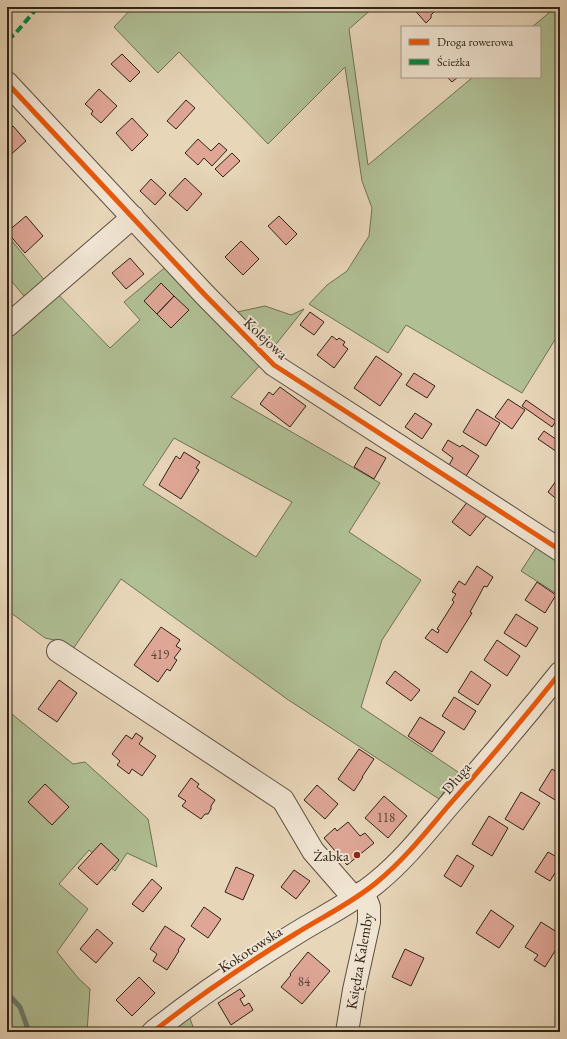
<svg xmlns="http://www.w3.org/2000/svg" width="567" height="1039" font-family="'EB Garamond',serif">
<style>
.green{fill:#b0bf94;stroke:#6f7156;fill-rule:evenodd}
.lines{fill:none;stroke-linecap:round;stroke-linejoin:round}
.stream{stroke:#6d7d72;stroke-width:5}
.building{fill:#dfa696;stroke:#2e2318}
.minor-casing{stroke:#5c5040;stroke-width:24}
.minor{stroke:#f0e4d2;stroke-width:22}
.quiet{stroke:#00873e;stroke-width:4;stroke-dasharray:8 4;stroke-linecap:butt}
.cycleway-casing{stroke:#f0e4d2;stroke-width:8}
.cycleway{stroke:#e8590c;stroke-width:5}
.poi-dot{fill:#8f2418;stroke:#f0e4d2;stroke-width:1.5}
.labels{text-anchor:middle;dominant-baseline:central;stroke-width:4;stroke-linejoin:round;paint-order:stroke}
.number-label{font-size:13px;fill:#5a4438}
.street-label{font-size:15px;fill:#2e2318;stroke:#f0e4d2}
.poi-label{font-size:15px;fill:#2e2318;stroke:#f0e4d2;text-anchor:end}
</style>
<rect width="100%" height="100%" fill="#e8d6b9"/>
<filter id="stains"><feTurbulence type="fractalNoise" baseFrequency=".005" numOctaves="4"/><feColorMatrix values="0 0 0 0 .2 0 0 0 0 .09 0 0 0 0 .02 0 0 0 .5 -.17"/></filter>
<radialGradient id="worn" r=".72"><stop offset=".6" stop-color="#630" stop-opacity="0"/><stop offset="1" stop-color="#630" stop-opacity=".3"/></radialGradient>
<path class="green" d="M133 7H374L349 29 368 165 473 77H540V27H532L556 7H560V302L558 305 560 307V340L556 338 522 393 406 325 388 353 309 304 327 285 347 271 369 236 372 208 362 181 345 67 268 144 179 52 158 73 114 27Z
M7 235 46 282 110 348 140 320 124 302 169 264 262 363 231 397 380 483 349 532 421 580 382 640 361 707 458 772 439 799 287 699 121 579 73 649 59 641 45 638 7 610V322L30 303 7 276ZM174 438 292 502 256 557 143 485Z
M265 306 291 315 304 309 273 348 237 312Z
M538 545 560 559V596L521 571Z
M7 710 73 764 85 762 148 819 157 867 127 853 115 871 89 850 59 884 88 909 57 952 79 979 90 989 87 1032H7Z
M189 1016 195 1032H168Z"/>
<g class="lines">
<path class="stream" d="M7 993 20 1007 29 1032
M286 1032 299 1030 337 1031"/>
</g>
<path class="building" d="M412 7H442V8L440 10H436L431 15V18L426 23Z
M122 54 140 72 130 82 111 64Z
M447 77H458L452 82Z
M99 89 117 106 101 123 91 114 93 111 85 104Z
M186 100 195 108 176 129 167 121Z
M132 118 148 135 132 151 116 133Z
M13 126 26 141 8 157 7 156V131Z
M198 139 211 151 219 143 227 150 212 166 204 158 198 165 185 153Z
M232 153 240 161 223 177 215 169Z
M185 178 202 194 187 211 169 195Z
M151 179 166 193 155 205 140 191Z
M26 216 43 236 25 253 7 232Z
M279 216 297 234 286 245 268 226Z
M241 241 259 259 243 275 225 257Z
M130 258 144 274 126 289 112 273Z
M161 283 174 296 157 314 144 301Z
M174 296 189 310 171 328 157 314Z
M310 312 324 322 314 335 300 325Z
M332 336 337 340 339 338 345 342 343 345 348 349 334 368 317 355Z
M376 356 402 374 380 406 354 388Z
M414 373 435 386 427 398 406 385Z
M280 387 306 406 290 427 260 404 269 392 273 395Z
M508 399 525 410 512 429 495 417Z
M526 400 556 421 552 427 522 406Z
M477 409 500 423 486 446 463 432Z
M415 413 432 424 422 439 405 427Z
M544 431 560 442V454L538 439Z
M448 440 460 447 462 445 479 456 466 476 449 465 453 458 442 450Z
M366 447 386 458 374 479 354 467Z
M184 452 200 462 196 468 199 470 181 499 159 485 176 456 180 459Z
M556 481 560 484V502L548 492Z
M468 501 487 515 470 536 452 522Z
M477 566 493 577 487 587 484 586 480 594 470 612 472 613 447 653 425 638 432 629 438 633 439 630 437 629 454 602 452 600 456 594 452 592 459 581 465 585Z
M537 582 556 595 545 613 525 600Z
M516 614 538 628 526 647 504 633Z
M161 627 180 640 176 646 181 649 174 658 177 660 170 671 167 669 158 682 134 665Z
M497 640 520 656 507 676 484 660Z
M395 671 420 690 411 701 386 683Z
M471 671 491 685 478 705 458 692Z
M59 680 77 693 57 722 38 709Z
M454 697 476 711 464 730 442 716Z
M420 717 445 732 432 752 408 736Z
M136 733 143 738 139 744 156 756 142 776 132 769 129 774 117 765 120 761 112 754 126 735 132 739Z
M359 749 374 759 362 777H363L354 791 338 779Z
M552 769 560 774V803L539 790Z
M191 778 199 784 197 787 215 800 211 806V809L208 814H205L201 819 182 806 186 801 178 796Z
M45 784 69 807 52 825 28 802Z
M317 785 338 804 325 819 304 800Z
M521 792 540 803 523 830 505 819Z
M384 796 407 816 388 838 365 818Z
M489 816 508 828 492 856 472 844Z
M348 822 360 836 365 833 374 843 347 865 324 838 335 828 337 831Z
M101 843 119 860 97 885 78 868Z
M548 852 560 859V865L550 881 535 872Z
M457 855 474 866 461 887 444 876Z
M236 867 254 875 243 900 225 892Z
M294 870 310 881 296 899 281 887Z
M152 879 162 888 143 912 132 904Z
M204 907 221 919 208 938 191 926Z
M491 910 514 926 499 948 476 933Z
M541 922 560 934V943L545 967 534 960 538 955 525 947Z
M165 926 185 939 178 950 179 951 167 970 153 961 157 954 150 949Z
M97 929 113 943 96 963 80 949Z
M405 949 424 958 411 986 392 977Z
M308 952 330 971 302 1004 281 987 291 975 290 974Z
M139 977 155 993 132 1016 116 1000Z
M240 989 245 996 240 999 244 1006 249 1003 253 1010 231 1025 218 1003Z"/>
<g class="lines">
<g class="minor-casing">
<path id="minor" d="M7 83 205 295 274 365 560 550
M7 326 133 217
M58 651 283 800 313 851 354 898
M153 1032C198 996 246 964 295 934 322 917 352 903 377 882 404 860 426 832 449 805 487 762 524 718 560 673
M347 1032 354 990 369 922V907L363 892"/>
</g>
<use href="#minor" class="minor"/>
<path class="quiet" d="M7 39 14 35 38 7"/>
<g class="cycleway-casing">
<path id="cycleway" d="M7 83 205 295 274 365 560 550
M153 1032C198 996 246 964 295 934 322 917 352 903 377 882 404 860 426 832 449 805 487 762 524 718 560 673"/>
</g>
<use href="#cycleway" class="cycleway"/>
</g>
<circle class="poi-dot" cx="357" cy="855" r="4"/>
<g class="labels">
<g class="number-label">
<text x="160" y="654">419</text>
<text x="386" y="817">118</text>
<text x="304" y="981">84</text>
</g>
<g class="street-label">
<text transform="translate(266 338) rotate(43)">Kolejowa</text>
<text transform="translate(456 778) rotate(-50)">Długa</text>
<text transform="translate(250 949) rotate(-33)">Kokotowska</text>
<text transform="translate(359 961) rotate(-80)">Księdza Kalemby</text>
</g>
<g class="poi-label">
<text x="349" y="855">Żabka</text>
</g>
</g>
<rect width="567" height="1039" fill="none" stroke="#e8d6b9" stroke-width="24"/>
<rect x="8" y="8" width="551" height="1023" fill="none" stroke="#2e2318" stroke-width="2"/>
<rect x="12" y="12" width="543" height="1015" fill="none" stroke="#2e2318"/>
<rect x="401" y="26" width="140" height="52" fill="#f0e4d2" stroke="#a29788"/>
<rect x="409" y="39" width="20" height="6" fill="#e8590c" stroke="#a29788"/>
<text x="437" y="46" font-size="12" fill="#2e2318">Droga rowerowa</text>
<rect x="409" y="59" width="20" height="6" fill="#00873e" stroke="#a29788"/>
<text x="437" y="66" font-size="12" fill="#2e2318">Ścieżka</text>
<rect width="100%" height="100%" filter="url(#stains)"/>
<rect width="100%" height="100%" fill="url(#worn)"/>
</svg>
